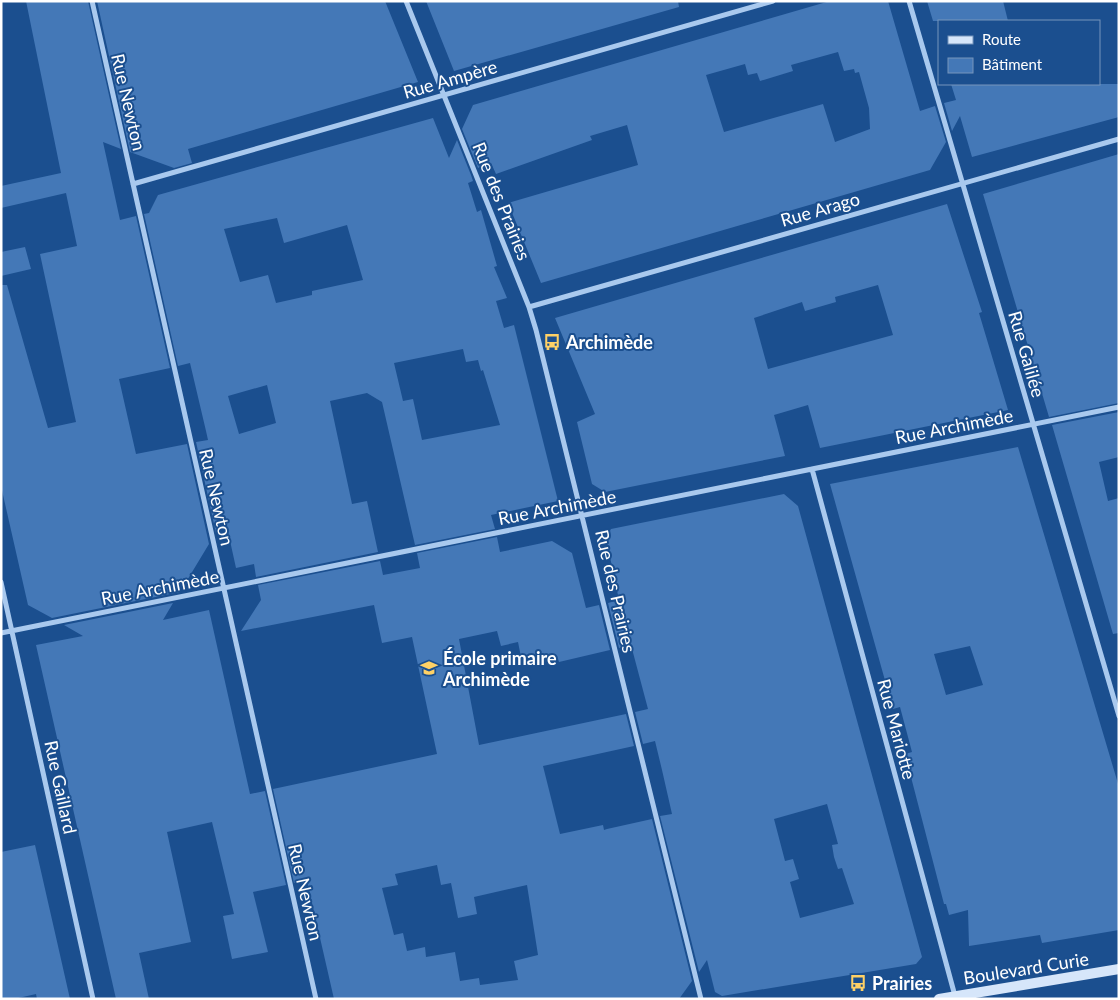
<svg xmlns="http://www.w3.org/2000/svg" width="1120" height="1000" font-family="Lato,sans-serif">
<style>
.building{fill:#4478b7;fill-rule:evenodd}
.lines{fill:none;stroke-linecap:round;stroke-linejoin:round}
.street{stroke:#a9c9ee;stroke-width:5}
.secondary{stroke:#d6e6fa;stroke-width:10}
.labels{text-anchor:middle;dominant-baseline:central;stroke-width:4;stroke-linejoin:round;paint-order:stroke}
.street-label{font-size:18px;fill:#fff;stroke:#1b4f8f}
.poi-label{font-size:18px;font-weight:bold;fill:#fff;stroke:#1b4f8f;text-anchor:start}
</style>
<rect width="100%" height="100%" fill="#1b4f8f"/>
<path class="building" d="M26 1H88L121 149 103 142 112 183 120 220 136 216 170 368 119 379 136 454 187 444 209 544 180 592 52 618 28 605 1 486V285H7L48 428 76 422 40 254 77 246 66 193 1 208V186L61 173Z
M97 1H385L418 82 188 149 192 163 174 168 130 152Z
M426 1H678L679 7 454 71Z
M830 1H888L920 111 935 106 946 142 930 170 541 283 508 203 638 165 627 125 590 136 592 140 496 174 491 163 478 168 462 129 473 105ZM838 52 844 71 854 69 855 73 859 72 869 108 870 129 835 142 823 104 724 132 706 75 745 64 748 75 757 73 760 81 793 71 791 65Z
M927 1H1003L1008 21H933Z
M951 84H1119V117L972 157 960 116 952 131 944 103 956 100Z
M433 118 449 158 457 140 471 175 473 181 468 183 477 212 481 210 497 266 494 267 507 298 496 301 504 328 514 325 558 501 491 515 495 529 415 545 382 402 367 393 330 401 352 504 367 501 378 552 256 577 254 564 236 568 225 518 216 533 196 442 208 440 206 431 190 363 178 366 144 214 149 213 158 195ZM277 218 284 243 347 225 363 280 312 291V295L276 303 268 275 240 282 224 229ZM463 349 466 362 478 360 481 371 483 370 500 425 422 440 413 399 403 401 394 363ZM267 385 276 423 239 434 228 396Z
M1119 154V403L1049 417 983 194Z
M947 204 982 312 979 313 1008 410 820 448 808 405 774 415 785 456 605 492 592 484 577 422 595 414 555 318ZM878 285 893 335 768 369 754 318 802 302 805 311 836 302 835 297Z
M25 247 31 269 1 276V252Z
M1119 412V457L1099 462 1108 501 1119 498V633L1113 634 1052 425Z
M1018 447 1119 787V930L1042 943 1040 935 969 946 968 910 949 915 946 904H944L905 754 912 752 900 707 893 709 830 484ZM970 646 983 685 946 695 934 654Z
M784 494 798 506 922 957 916 964 722 996 715 992 707 960 699 972 660 816 672 814 662 770 655 741 643 744 635 712 648 709 631 645 619 648 608 603 619 600 606 538 611 529ZM827 804 838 844 832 845 834 857 838 869 842 868 854 904 800 918 790 882 799 879 793 859 785 861 774 819Z
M497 537 500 552 552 541 572 553 586 608 599 605 610 650 559 662 558 659 523 667 518 642 501 646 497 631 459 639 479 745 626 714 634 746 543 766 560 834 603 825 604 830 607 829 652 819 692 981 679 999H334L307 881 294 883 273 789 437 754 412 637 382 643 374 605 241 631 261 600 258 585 380 561 383 575 420 568 417 553ZM437 865 441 885 451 883 458 918 477 914 474 897 527 885 538 955 514 961 518 980 480 985 479 978 460 981 455 952 426 957 425 947 407 951 403 933 394 935 382 888 398 885 395 874Z
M173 603 163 620 209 610 250 794 265 791 286 885 253 892 268 952 232 959 223 916 234 914 212 822 167 832 191 942 139 953 149 999H116L36 645 83 636 64 625Z
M35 845 58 946 70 999H37L36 994 14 999H1V852Z"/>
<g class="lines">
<path class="street" d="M92 1 316 999
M406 1 529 307 536 330 701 999
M909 1 1119 716
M133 184 773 1
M529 307 1119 139
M812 469 955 996
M1 582 93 999
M1 633 1119 407"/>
<path class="secondary" d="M939 999 1119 969"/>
</g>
<defs>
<g id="bus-bare" transform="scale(1.35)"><path d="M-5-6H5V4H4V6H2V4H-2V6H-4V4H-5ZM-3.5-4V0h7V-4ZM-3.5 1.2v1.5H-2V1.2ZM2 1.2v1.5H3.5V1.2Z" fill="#ffd166" stroke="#1b4f8f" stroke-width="2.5" paint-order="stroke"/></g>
<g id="school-bare" transform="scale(1.35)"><path d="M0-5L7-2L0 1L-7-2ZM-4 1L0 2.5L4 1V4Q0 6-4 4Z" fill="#ffd166" stroke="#1b4f8f" stroke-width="2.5" paint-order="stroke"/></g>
</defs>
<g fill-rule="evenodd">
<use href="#bus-bare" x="552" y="342"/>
<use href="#school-bare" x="429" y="668"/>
<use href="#bus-bare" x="858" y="983"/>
</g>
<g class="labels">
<g class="street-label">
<text transform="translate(450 79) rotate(-16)">Rue Ampère</text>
<text transform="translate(129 102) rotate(77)">Rue Newton</text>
<text transform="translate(502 201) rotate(68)">Rue des Prairies</text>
<text transform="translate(820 209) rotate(-16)">Rue Arago</text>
<text transform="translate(1027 354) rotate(74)">Rue Galilée</text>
<text transform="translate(954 426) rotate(-11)">Rue Archimède</text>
<text transform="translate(217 497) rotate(77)">Rue Newton</text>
<text transform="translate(557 507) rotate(-11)">Rue Archimède</text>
<text transform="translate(160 587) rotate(-11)">Rue Archimède</text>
<text transform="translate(616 591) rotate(77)">Rue des Prairies</text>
<text transform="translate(897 729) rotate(75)">Rue Mariotte</text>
<text transform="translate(61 787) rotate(78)">Rue Gaillard</text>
<text transform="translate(306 892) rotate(77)">Rue Newton</text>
<text transform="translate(1026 968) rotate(-9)">Boulevard Curie</text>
</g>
<g class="poi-label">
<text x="566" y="342">Archimède</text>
<text x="443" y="658">École primaire<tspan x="443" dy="21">Archimède</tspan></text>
<text x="872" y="983">Prairies</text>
</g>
</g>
<rect width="1120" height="1000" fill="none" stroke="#ffffff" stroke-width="5"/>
<rect x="938" y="20" width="162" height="65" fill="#1b4f8f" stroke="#7695bc"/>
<rect x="948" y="36" width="25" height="8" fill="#d6e6fa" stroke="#7695bc"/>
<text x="982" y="45" font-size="15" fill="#ffffff">Route</text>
<rect x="948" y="58" width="25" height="15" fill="#4478b7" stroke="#7695bc"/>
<text x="982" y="70" font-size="15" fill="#ffffff">Bâtiment</text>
</svg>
